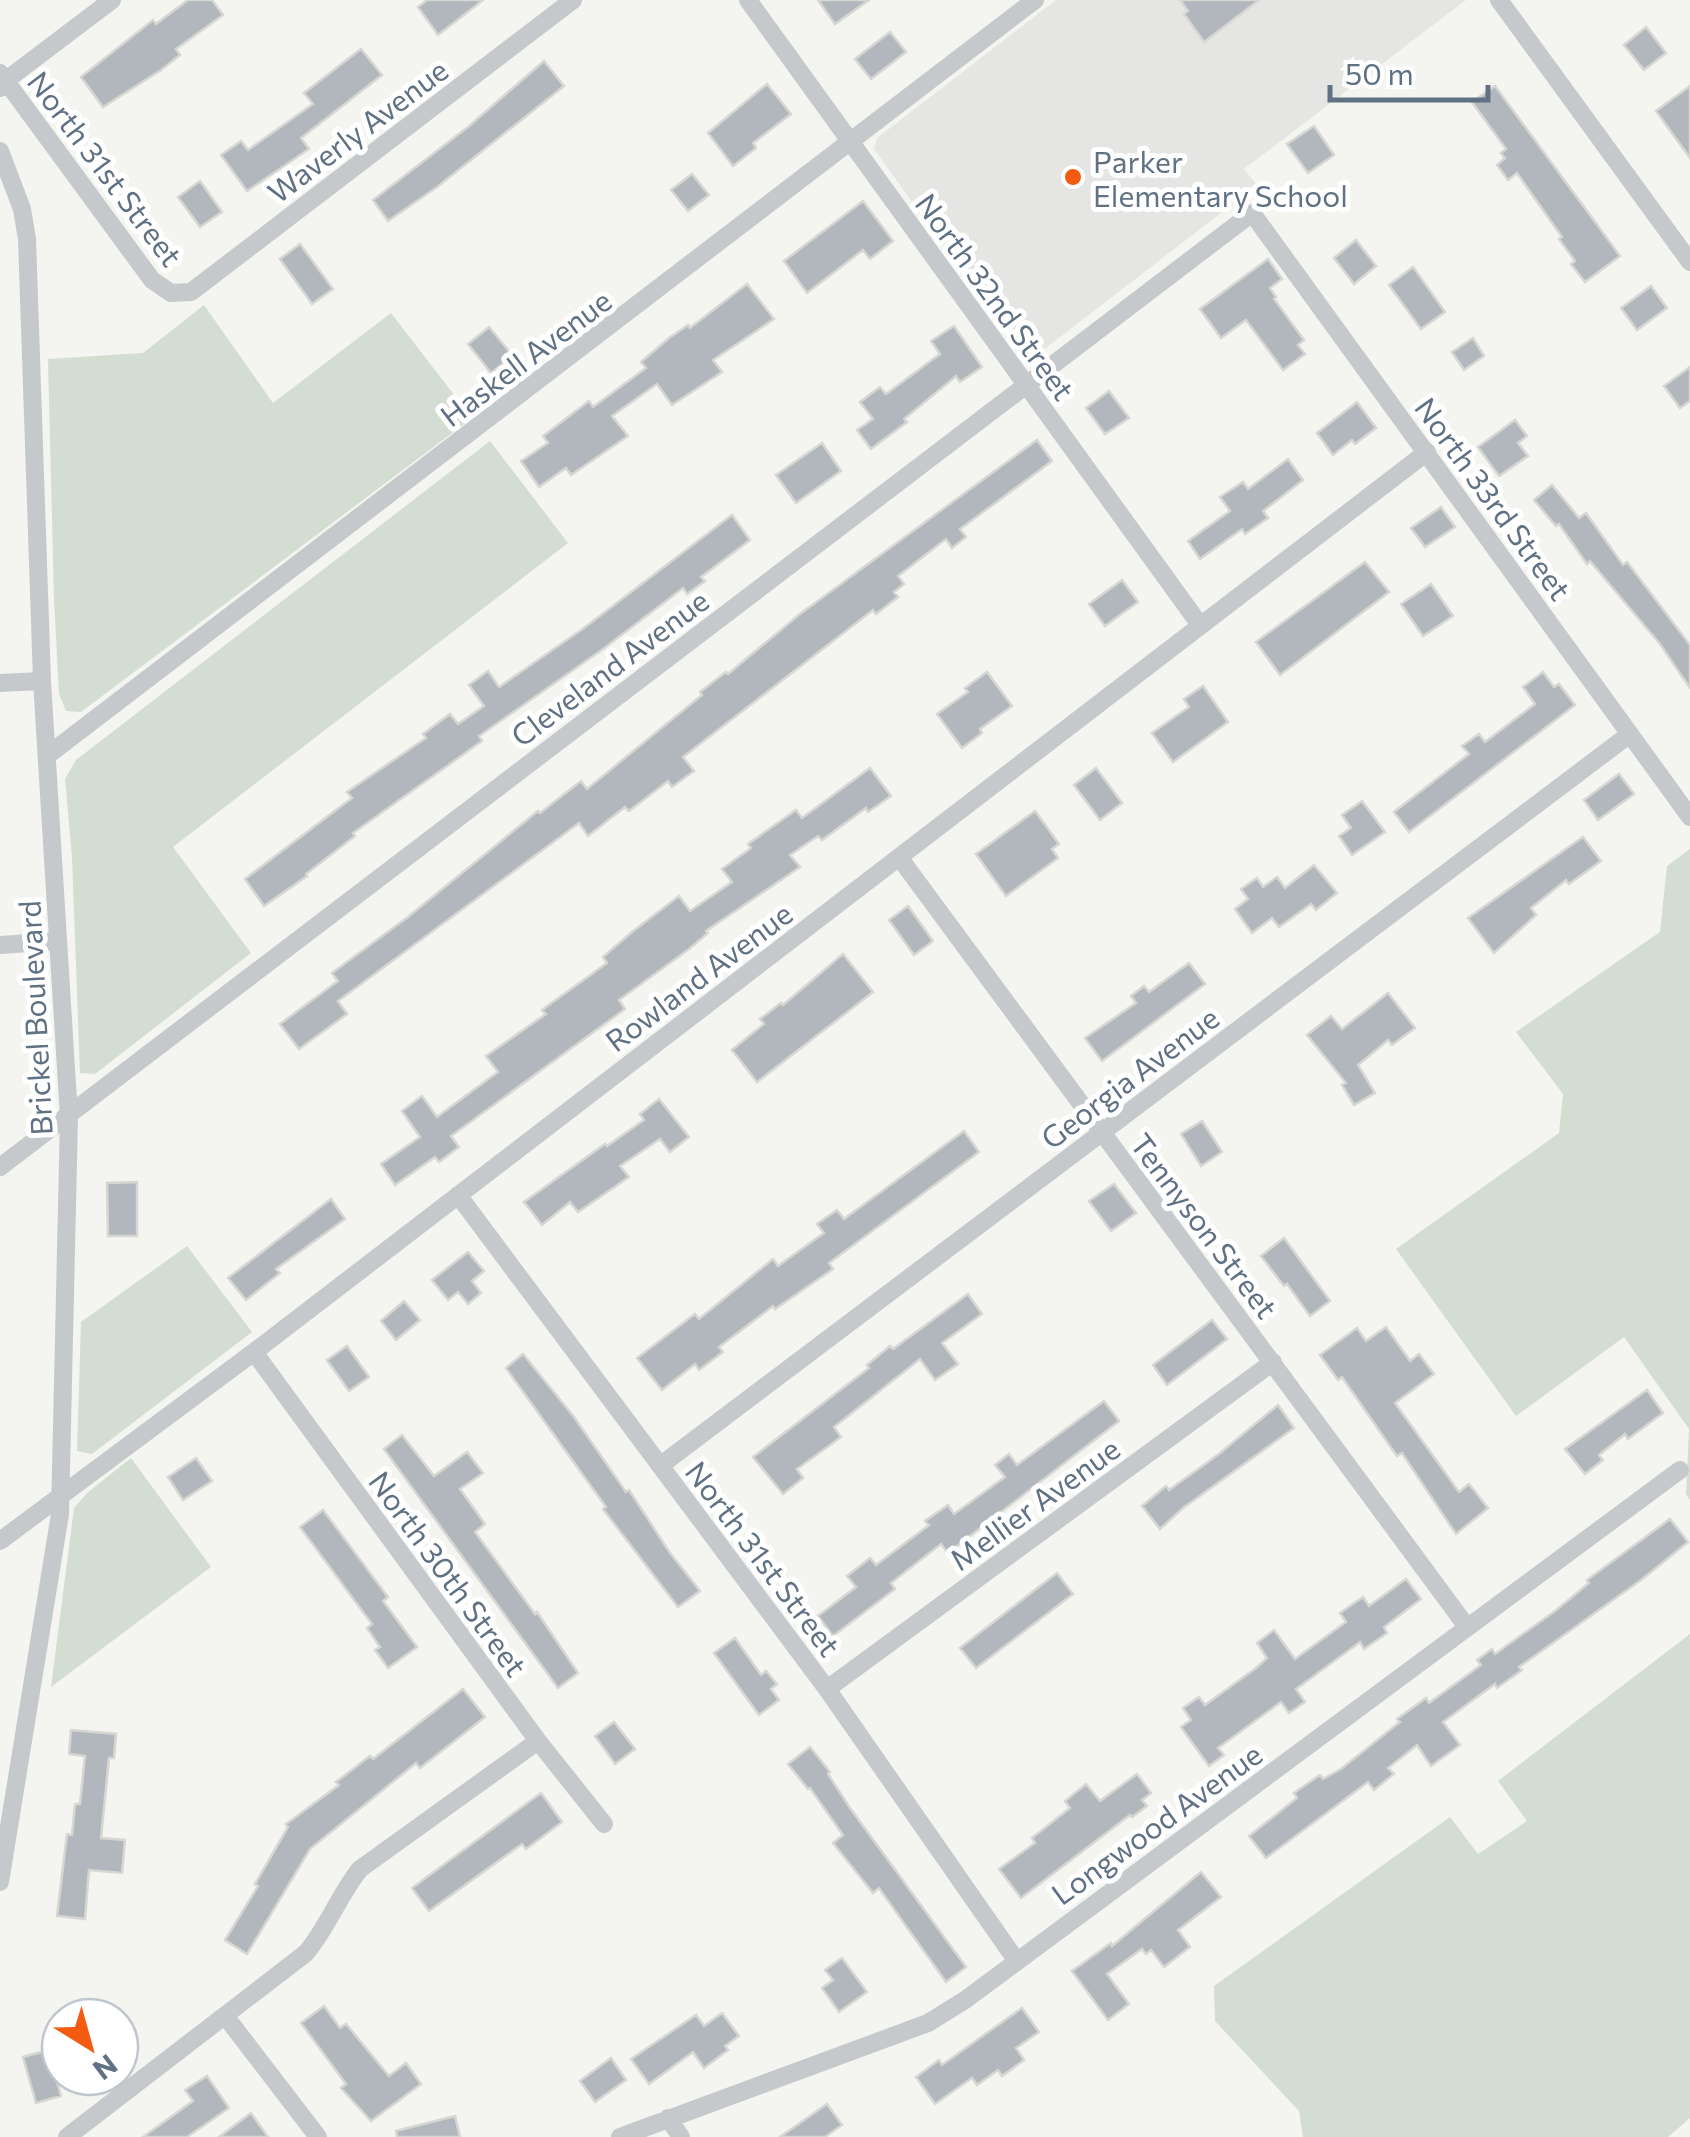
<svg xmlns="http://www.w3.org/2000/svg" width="1690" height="2137" font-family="Commissioner,sans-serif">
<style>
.built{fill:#e5e6e4}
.green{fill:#d4ddd1}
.building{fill:#b1b7bd;stroke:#d6d6d3;stroke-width:2.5}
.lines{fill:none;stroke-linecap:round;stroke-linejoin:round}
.minor{stroke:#c6c9cc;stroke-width:18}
.poi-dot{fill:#f35b12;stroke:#fff;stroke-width:4}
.labels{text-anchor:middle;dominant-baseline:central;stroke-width:10;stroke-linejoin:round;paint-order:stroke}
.street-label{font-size:30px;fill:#617184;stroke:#fff}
.poi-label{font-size:30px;fill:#617184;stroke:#fff;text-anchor:start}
</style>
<rect width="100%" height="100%" fill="#f4f5f0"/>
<path class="built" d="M1056 0H1466L1244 169 1257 185 1037 355 1021 354 874 149 877 138Z"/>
<path class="green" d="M204 305 273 403 391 313 472 418 81 712 66 711 59 694 54 599 48 359 143 353Z
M490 441 568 543 173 847 251 953 95 1074 80 1073 72 857 65 779 76 760Z
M1690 849V1500L1686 1494 1689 1429 1624 1337 1516 1416 1396 1249 1559 1133 1563 1094 1516 1032 1660 932 1667 866Z
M187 1246 252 1332 92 1454 77 1451 81 1322Z
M131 1458 211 1567 51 1687 74 1508 87 1493Z
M1690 1634V2118L1668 2137H1303L1299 2111 1215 2021 1214 1986 1450 1817 1478 1854 1527 1821 1498 1781Z"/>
<path class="building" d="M188 0H212L223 15 176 49 180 55 161 70 103 107 81 77 153 20 156 24Z
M427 0H483L438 35 418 7Z
M818 0H869L835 24Z
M1180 0H1259L1204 42 1184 14 1188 11Z
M1646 27 1666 53 1644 70 1624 45Z
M890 32 906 52 871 79 855 59Z
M361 49 382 75 301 138 309 149 247 191 221 155 241 141 248 150 313 104 304 93Z
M544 61 564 86 437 187 388 221 373 200 468 127Z
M767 84 791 114 753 143 756 148 733 166 708 133Z
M1495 86 1620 256 1585 282 1571 264 1575 261 1559 239 1562 237 1517 173 1508 180 1497 165 1505 158 1501 153 1506 149 1472 102Z
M1690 86V158L1656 111Z
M1314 126 1334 155 1308 173 1287 144Z
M692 174 709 195 688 211 671 190Z
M200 181 222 212 200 227 178 197Z
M863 201 893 241 870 259 863 250 807 293 784 261Z
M1356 240 1376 266 1354 284 1334 258Z
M300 244 333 289 312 304 280 259Z
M1268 259 1282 279 1270 288 1276 297 1274 299 1304 340 1298 345 1305 354 1283 370 1246 320 1221 338 1200 309Z
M1413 267 1445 312 1421 329 1389 285Z
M747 284 774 319 713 360 722 372 672 405 657 384 612 416 628 436 571 475 566 468 539 487 521 461 548 443 543 436 589 401 593 407 646 368 641 362 669 338 688 325 690 328Z
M1651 286 1667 308 1637 330 1621 308Z
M954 326 982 367 960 382 956 376 904 419 907 422 871 449 857 430 873 419 860 402 880 387 886 394 940 354 931 341Z
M489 327 513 356 491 373 468 344Z
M1473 338 1484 356 1464 370 1452 352Z
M1690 367V401L1680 408 1664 386Z
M1109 391 1129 418 1105 434 1086 408Z
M1357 402 1376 428 1355 444 1352 440 1333 455 1317 433Z
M1515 420 1527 436 1518 443 1528 456 1499 476 1478 447Z
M1037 440 1052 461 960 529 966 537 952 548 946 539 898 576 904 584 894 592 898 597 876 614 873 610 683 757 694 771 672 787 668 781 629 811 625 807 588 836 579 823 338 1001 347 1014 299 1049 280 1024 338 981 332 973 408 917 538 811 540 813 581 781 587 789 702 695 700 692 726 672 728 674 800 614Z
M822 443 841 471 796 503 776 475Z
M1288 459 1303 480 1263 511 1268 518 1245 534 1242 529 1200 559 1188 541 1230 511 1220 497 1243 482 1248 489Z
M1552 485 1579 518 1586 513 1623 565 1627 562 1690 645V688L1660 644 1590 561 1587 564 1559 524 1556 526 1534 500Z
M1441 507 1455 527 1425 547 1411 528Z
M732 515 750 540 701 577 705 581 687 594 683 588 603 649 479 736 482 741 353 833 355 836 306 874 307 876 264 906 245 879 352 798 347 792 426 738 423 734 450 714 458 724 484 706 469 685 488 671 499 687 584 628Z
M1365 562 1389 592 1280 675 1256 642Z
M1122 580 1138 602 1105 626 1089 604Z
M1431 584 1453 616 1423 636 1401 604Z
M987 672 1012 706 980 729 982 733 962 748 937 714 968 692 965 688Z
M1543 672 1554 687 1559 684 1575 705 1409 832 1394 812 1469 754 1462 746 1479 734 1485 742 1535 704 1523 687Z
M1203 686 1228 722 1173 762 1152 733 1189 707 1184 699Z
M870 768 891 796 868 812 866 808 822 840 818 836 790 855 800 867 706 931 708 933 689 949 619 1000 625 1009 451 1136 459 1147 439 1162 435 1157 395 1185 381 1164 420 1137 402 1111 422 1096 437 1117 498 1072 486 1056 546 1014 542 1010 607 963 603 957 632 932 679 896 690 911 732 882 722 869 751 848 748 844 796 810 802 818Z
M1096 768 1122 803 1100 820 1074 785Z
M1619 774 1634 794 1598 820 1584 800Z
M1362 801 1385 832 1352 855 1339 836 1351 828 1342 815Z
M1035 811 1059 844 1052 849 1058 858 1006 896 976 854Z
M1583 837 1601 861 1569 884 1566 880 1531 908 1536 915 1494 953 1468 918Z
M1314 865 1337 893 1316 910 1311 904 1279 927 1272 918 1252 933 1235 909 1248 899 1241 889 1257 878 1263 887 1277 877 1285 888Z
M908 906 933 941 914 955 889 920Z
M843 954 873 992 757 1082 732 1050 764 1024 760 1019 781 1003 783 1005Z
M1189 963 1205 984 1102 1061 1085 1038 1136 1003 1131 996 1144 986 1149 992Z
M1388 993 1415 1028 1392 1045 1388 1040 1358 1065 1375 1093 1354 1105 1342 1085 1346 1083 1307 1035 1331 1016 1342 1029Z
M659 1099 689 1137 670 1152 660 1139 620 1166 629 1177 578 1212 570 1202 542 1225 524 1202 605 1144 607 1146 644 1120 640 1114Z
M1202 1121 1222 1152 1201 1166 1181 1134Z
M964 1131 979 1152 829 1263 833 1269 775 1309 773 1306 719 1347 723 1352 699 1370 695 1364 662 1390 637 1358 695 1314 699 1319 773 1259 778 1266 824 1233 817 1224 837 1210 844 1219Z
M137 1182V1236H108L107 1183Z
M1114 1184 1136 1213 1111 1231 1089 1201Z
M331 1199 345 1219 276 1269 280 1273 246 1300 228 1278Z
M1284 1238 1330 1301 1310 1316 1287 1284 1284 1286 1261 1256Z
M468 1252 484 1271 472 1281 481 1293 468 1304 458 1292 448 1300 432 1280Z
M968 1294 982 1314 942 1343 958 1364 935 1380 920 1359 834 1427 841 1437 797 1469 803 1478 783 1494 753 1457 869 1368 867 1365 890 1346 893 1349Z
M404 1301 420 1320 396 1340 381 1321Z
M1212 1320 1227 1339 1167 1385 1153 1365Z
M1386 1327 1410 1361 1419 1354 1434 1374 1395 1403 1459 1492 1469 1484 1488 1508 1456 1534 1402 1453 1397 1456 1342 1377 1338 1380 1320 1355 1357 1328 1366 1341Z
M347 1346 369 1377 349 1391 327 1360Z
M523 1354 574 1417 626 1492 629 1490 670 1553 700 1591 678 1607 603 1509 606 1507 506 1368Z
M1647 1390 1663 1413 1628 1439 1625 1434 1599 1455 1603 1460 1585 1474 1565 1449Z
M1104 1401 1119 1421 948 1553 941 1544 891 1583 895 1589 833 1636 818 1616 856 1587 847 1576 870 1558 876 1565 929 1525 925 1521 948 1505 954 1514 1005 1477 995 1465 1009 1454 1017 1465Z
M1278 1405 1294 1428 1183 1508 1160 1529 1142 1506 1166 1486 1169 1490 1219 1454Z
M402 1435 434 1476 467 1452 483 1473 460 1489 485 1524 475 1532 535 1614 537 1612 578 1673 558 1688 384 1449Z
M196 1458 212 1481 183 1500 168 1477Z
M323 1510 388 1597 383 1601 417 1647 388 1668 375 1650 380 1647 367 1628 372 1624 300 1527Z
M1670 1519 1688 1542 1641 1580 1519 1667 1522 1670 1497 1688 1495 1684 1443 1722 1460 1745 1431 1766 1417 1745 1388 1768 1394 1774 1374 1790 1368 1782 1266 1858 1249 1836 1297 1798 1294 1793 1320 1775 1323 1779 1341 1769 1400 1722 1397 1719 1426 1698 1429 1703 1481 1665 1477 1660 1492 1649 1495 1654 1555 1611 1589 1583 1587 1580Z
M1057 1573 1073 1594 976 1668 960 1648Z
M1406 1579 1421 1599 1384 1627 1387 1633 1364 1649 1360 1642 1296 1689 1305 1702 1289 1713 1281 1702 1218 1748 1224 1755 1209 1766 1181 1727 1191 1720 1183 1708 1199 1697 1205 1705 1256 1668 1267 1658 1257 1643 1274 1630 1295 1659 1346 1622 1340 1613 1363 1597 1369 1606Z
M735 1638 761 1675 766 1671 777 1684 771 1689 779 1700 759 1715 714 1653Z
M463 1689 485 1717 420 1768 416 1763 310 1849 247 1954 225 1940 258 1886 255 1884 288 1827 286 1824 339 1785 336 1782 370 1756 373 1759Z
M614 1722 635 1749 615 1764 595 1736Z
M71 1730 116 1734 114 1758H109L101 1838 125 1840 122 1873 89 1870 85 1919 57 1916 67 1834 72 1835 75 1804H80L85 1756 69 1754Z
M810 1747 830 1772 828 1774 850 1808 966 1967 946 1982 879 1888 873 1893 833 1843 843 1835 810 1788 808 1789 788 1764Z
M1137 1774 1151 1793 1142 1800 1147 1806 1132 1817 1130 1815 1021 1898 999 1869 1035 1843 1032 1838 1070 1808 1065 1801 1086 1784 1100 1801Z
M541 1793 562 1822 526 1849 522 1844 429 1911 412 1888Z
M1201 1872 1221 1897 1178 1930 1190 1947 1164 1967 1151 1950 1146 1954 1142 1949 1107 1974 1129 2004 1108 2020 1072 1971 1111 1943 1112 1946Z
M842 1958 867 1992 839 2012 822 1988 833 1980 825 1970Z
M324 2006 340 2028 346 2024 389 2076 406 2063 421 2084 371 2121 341 2088 346 2084 301 2023Z
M1022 2008 1039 2032 1016 2048 1024 2060 1002 2076 998 2070 977 2085 972 2078 935 2104 916 2077 939 2060 942 2065Z
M722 2013 739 2036 725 2046 728 2050 704 2068 693 2052 649 2084 631 2059 696 2015 704 2026Z
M60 2047V2077L56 2078 61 2096 36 2103 23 2057Z
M611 2058 626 2080 595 2102 580 2081Z
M207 2076 229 2108 187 2137H143L193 2101 185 2090Z
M827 2104 842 2125 825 2137H780Z
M251 2113 268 2137H219Z
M455 2116 460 2137H397L396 2131Z"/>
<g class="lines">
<path class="minor" d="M748 0 1200 625
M1499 0 1690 262
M0 73 152 280 171 293 191 292 573 0
M0 88 5 81 112 0
M0 151 22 209 27 239 42 681 69 1117 60 1514 0 1882
M0 683 42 681
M48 755 1035 0
M899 857 1467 1627
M0 945 57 941
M0 1167 1252 213 1690 817
M458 1195 827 1689 1016 1960
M254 1352 538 1741 604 1824
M661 1465 1630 734
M0 1541 254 1352 1427 452
M827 1689 1273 1362
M226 2017 318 2137
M668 2118 681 2137
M67 2137 306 1953C328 1927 339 1895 360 1869L538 1741
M620 2137 928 2023 965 2000 1680 1470"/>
</g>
<circle class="poi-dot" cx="1073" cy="177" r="10"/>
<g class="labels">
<g class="street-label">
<text transform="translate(357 130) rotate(-37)">Waverly Avenue</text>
<text transform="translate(106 168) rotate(53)">North 31st Street</text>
<text transform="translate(996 296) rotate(54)">North 32nd Street</text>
<text transform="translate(525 357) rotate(-37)">Haskell Avenue</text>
<text transform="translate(1494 498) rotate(54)">North 33rd Street</text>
<text transform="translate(609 667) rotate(-37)">Cleveland Avenue</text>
<text transform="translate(698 976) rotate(-37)">Rowland Avenue</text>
<text transform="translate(34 1018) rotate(-93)">Brickel Boulevard</text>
<text transform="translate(1129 1077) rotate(-37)">Georgia Avenue</text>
<text transform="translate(1205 1225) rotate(53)">Tennyson Street</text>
<text transform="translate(1034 1503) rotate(-36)">Mellier Avenue</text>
<text transform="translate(764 1558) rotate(53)">North 31st Street</text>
<text transform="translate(449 1573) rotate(54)">North 30th Street</text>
<text transform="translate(1156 1823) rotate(-36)">Longwood Avenue</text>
</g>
<g class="poi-label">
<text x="1093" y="160">Parker<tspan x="1093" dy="34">Elementary School</tspan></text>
</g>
</g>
<g transform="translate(90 2047) rotate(143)"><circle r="48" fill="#ffffff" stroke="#c0c6ce" stroke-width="2.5"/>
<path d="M0-8L18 38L0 25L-18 38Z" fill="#f35b12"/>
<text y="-15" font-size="28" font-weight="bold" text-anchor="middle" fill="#617184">N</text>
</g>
<path d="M1330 85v15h158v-15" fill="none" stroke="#617184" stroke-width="5"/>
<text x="1345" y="85" font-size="30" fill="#617184" stroke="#ffffff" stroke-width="8" paint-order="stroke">50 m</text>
</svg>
